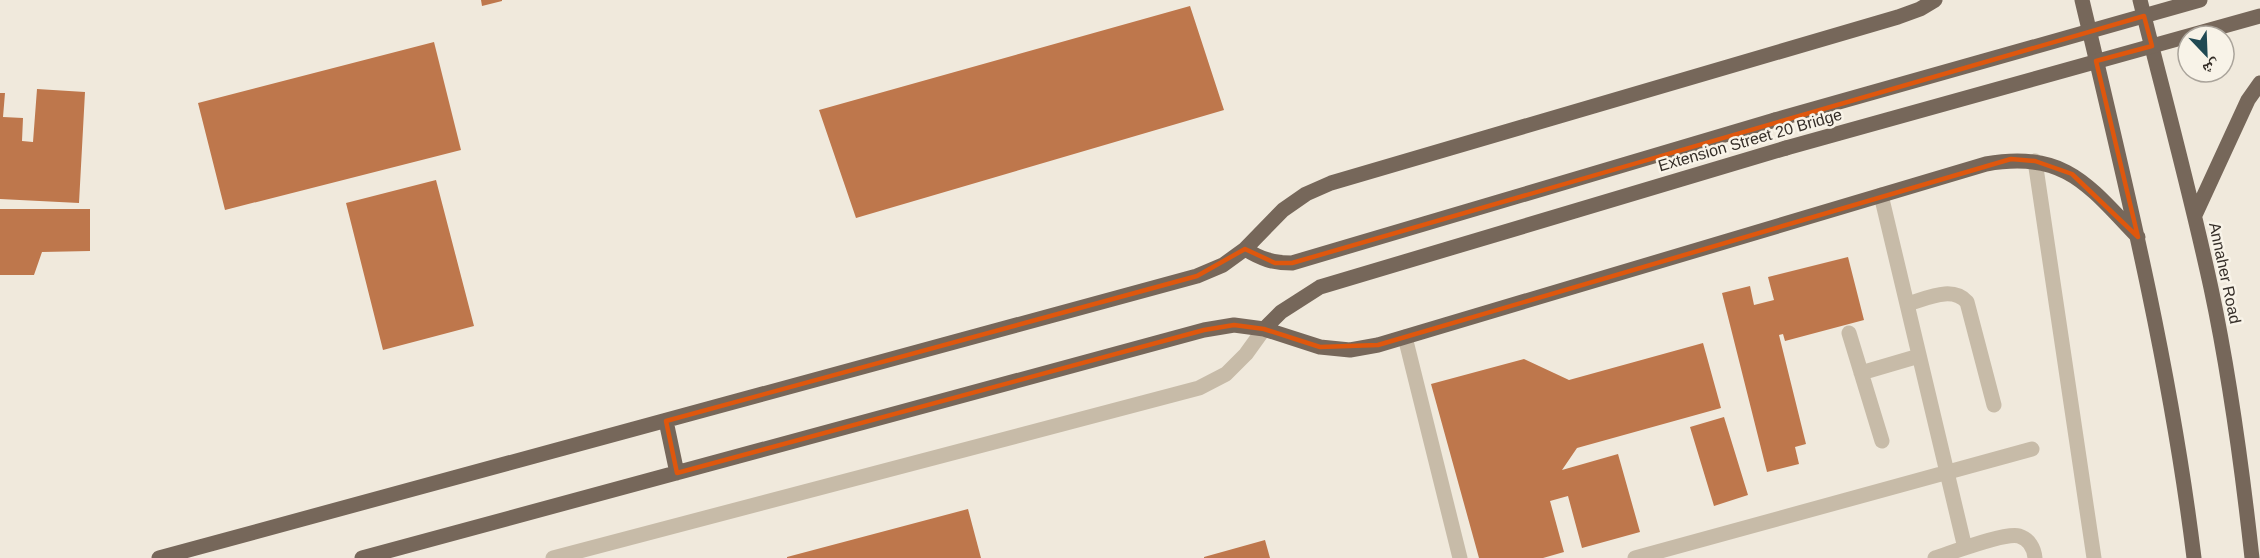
<svg xmlns="http://www.w3.org/2000/svg" width="2260" height="558" font-family="Helvetica,'Noto Naskh Arabic',sans-serif">
<style>
.building{fill:#be774c}
.lines{fill:none;stroke-linecap:round;stroke-linejoin:round}
.minor{stroke:#c7bba8;stroke-width:15}
.major{stroke:#76675a;stroke-width:15}
.major-bridge{stroke:#76675a;stroke-width:15}
.marked{fill:none;stroke:#df570d;stroke-width:4.5;stroke-linejoin:round}
.labels{text-anchor:middle;dominant-baseline:central;stroke-width:5;stroke-linejoin:round;paint-order:stroke}
.street-label{font-size:16px;fill:#352e28;stroke:#f8f3e8}
</style>
<rect width="100%" height="100%" fill="#f0e9dc"/>
<path class="building" d="M481 0H502V1L482 6Z
M1190 6 1224 110 856 218 819 110Z
M434 42 461 150 225 210 198 103Z
M37 89 85 92 79 203 0 199V93H5L3 117 23 118 22 141 33 142Z
M436 180 474 326 383 350 346 203Z
M0 209H90V251L42 252 34 275H0Z
M1848 257 1864 320 1785 341 1783 334 1779 335 1806 444 1795 447 1799 464 1767 472 1722 293 1750 286 1754 305 1774 300 1768 277Z
M1703 343 1721 408 1577 448 1562 470 1618 454 1640 532 1582 548 1568 496 1550 501 1564 552 1543 558H1479L1431 384 1524 359 1569 380Z
M1724 417 1748 495 1714 506 1690 427Z
M968 509 981 558H787V557Z
M1265 540 1270 558H1204V557Z"/>
<g class="lines">
<path class="minor" d="M2035 161 2094 558
M1881 195 1965 548
M1907 304C1926 299 1952 285 1967 302L1994 405
M1849 333 1882 441
M1405 337 1460 558
M1861 373 1919 356
M553 558 1199 388 1226 374 1246 354 1264 329
M1635 558 2032 449
M1935 558C1951 553 2005 532 2019 536 2029 539 2034 548 2035 558"/>
<path class="major" d="M2082 0C2126 185 2171 369 2194 558
M2140 0C2164 96 2190 191 2211 288 2230 377 2242 467 2252 558
M2195 215 2248 100 2260 83
M1245 249C1261 259 1273 263 1292 263L1775 120
M1264 329 1281 312 1320 287 1786 148
M666 421 677 473
M159 558 1197 276 1223 265 1245 249 1283 210 1306 194 1331 183 1898 17 1920 9 1935 0
M362 558 1204 330 1234 325 1264 329 1320 347 1350 350 1378 345 1986 164C2065 150 2088 185 2138 237"/>
<path class="major-bridge" d="M1775 120 2200 0
M1786 148 2260 16"/>
</g>
<path class="marked" d="M2144 16 2152 46 2096 61 2138 237 2072 174 2035 161 2011 159 1378 345 1320 347 1264 329 1234 325 1204 330 677 473 666 421 1197 276 1245 249 1275 263H1292Z"/>
<g class="labels">
<g class="street-label">
<text transform="translate(1750 140) rotate(-16)">Extension Street 20 Bridge</text>
<text transform="translate(2225 273) rotate(78)">Annaher Road</text>
</g>
</g>
<g transform="translate(2206 54) rotate(157)"><circle r="28" fill="#f8f3e8" stroke="#aaa49b" stroke-width="1.5"/>
<path d="M0-4.5L10 22L0 15L-10 22Z" fill="#204953"/>
<text y="-9" font-size="16" font-weight="bold" text-anchor="middle" fill="#352e28">ش</text>
</g>
</svg>
